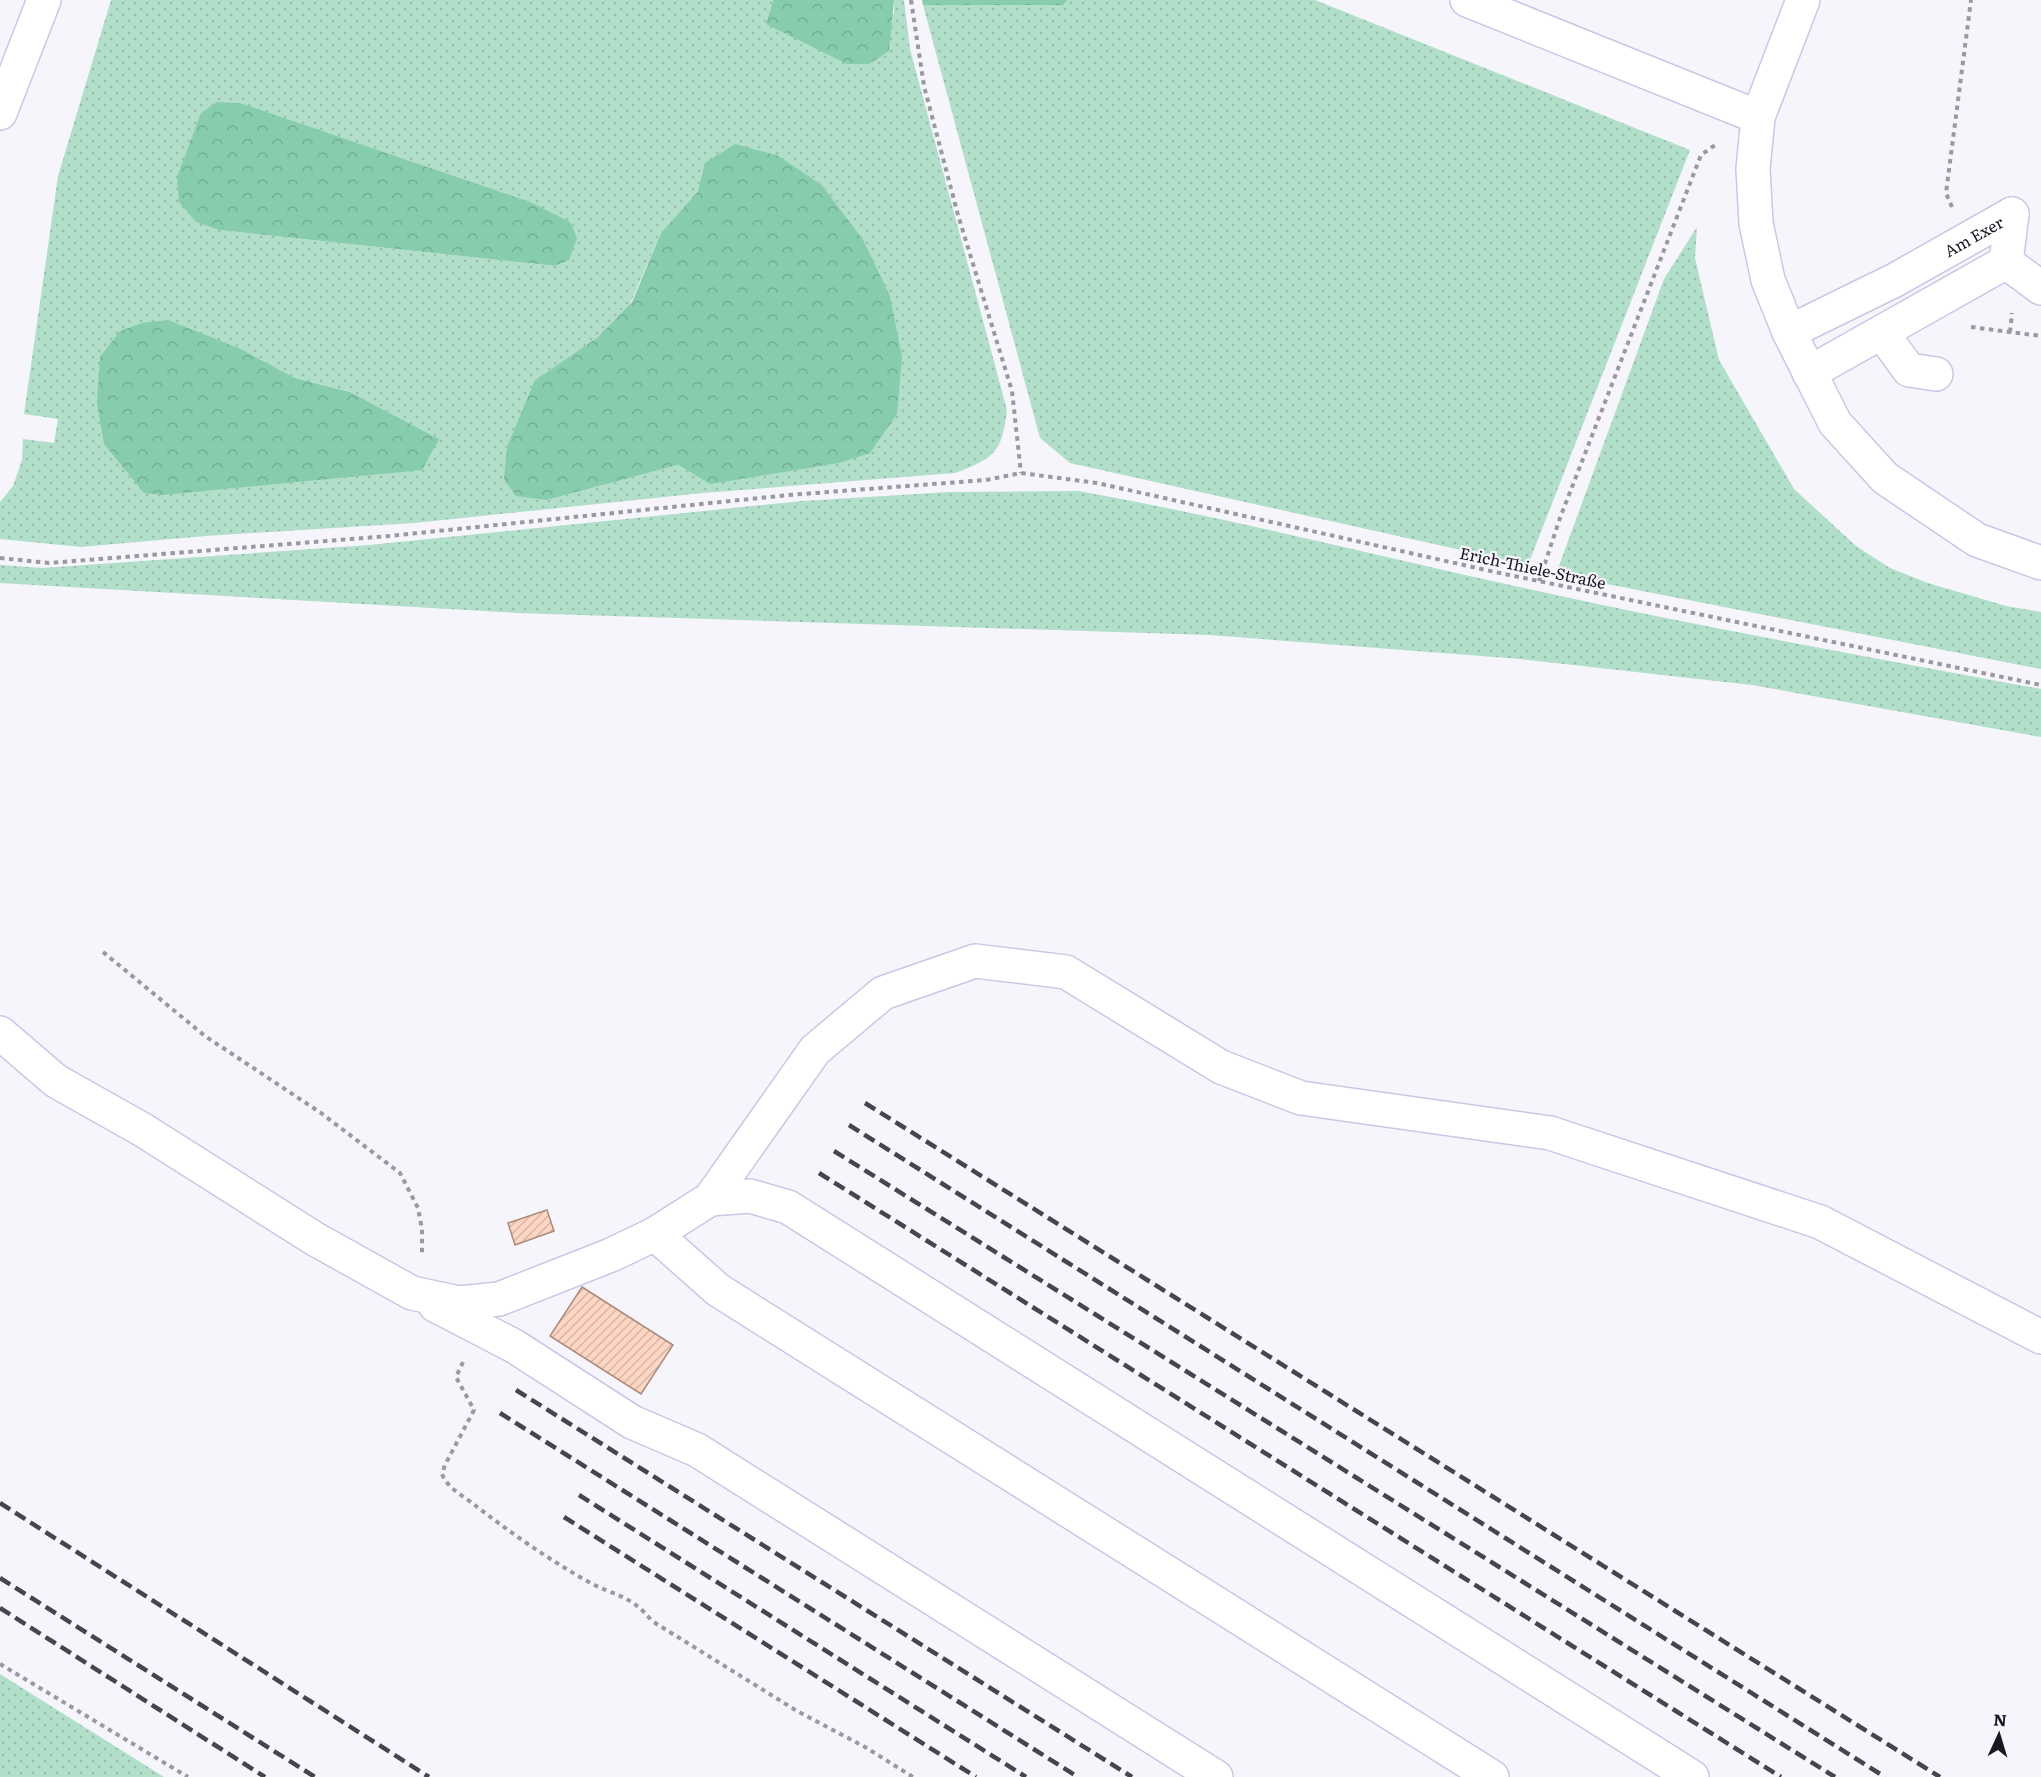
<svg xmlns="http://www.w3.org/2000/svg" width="2041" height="1777" font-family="Literata,serif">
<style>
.grass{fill:url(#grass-dots);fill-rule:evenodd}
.forest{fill:url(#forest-crowns)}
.building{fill:url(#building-hatch);stroke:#aa8a7a;stroke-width:1.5}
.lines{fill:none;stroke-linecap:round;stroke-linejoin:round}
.minor-casing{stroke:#ccc6e6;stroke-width:36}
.path{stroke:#9a98a1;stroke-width:4;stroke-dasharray:4.5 4.5;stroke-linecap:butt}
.minor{stroke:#fff;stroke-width:33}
.rail{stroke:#47444f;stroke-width:4.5;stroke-dasharray:12 6;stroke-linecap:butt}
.labels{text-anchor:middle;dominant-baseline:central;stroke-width:4.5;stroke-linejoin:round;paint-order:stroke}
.street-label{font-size:16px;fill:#1a1723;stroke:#f6f5fb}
</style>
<defs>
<pattern id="grass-dots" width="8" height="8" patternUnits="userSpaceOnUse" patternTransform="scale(1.5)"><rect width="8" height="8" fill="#b1dfc9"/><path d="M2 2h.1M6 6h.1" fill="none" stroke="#98bfac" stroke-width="1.8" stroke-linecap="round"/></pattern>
<pattern id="forest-crowns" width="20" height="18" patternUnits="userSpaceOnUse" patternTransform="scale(1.5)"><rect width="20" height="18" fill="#86ccad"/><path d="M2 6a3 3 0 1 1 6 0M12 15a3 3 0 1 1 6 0" fill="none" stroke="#73ae95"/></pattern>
<pattern id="building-hatch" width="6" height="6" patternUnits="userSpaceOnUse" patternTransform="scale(1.5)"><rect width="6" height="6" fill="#fcd5c3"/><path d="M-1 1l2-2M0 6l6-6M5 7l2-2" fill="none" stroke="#d7b6a7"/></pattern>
</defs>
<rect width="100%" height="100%" fill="#f6f5fb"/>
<path class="grass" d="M111 0H773L766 24 894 14V0H904L910 49 1007 410C1002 452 995 458 955 473L703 493 414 523 205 536 81 547 0 539V502L13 486 22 460 23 439 54 443 58 419 24 414 58 176ZM218 102 240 103 569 260 555 266 219 230 197 222 201 113ZM779 156 822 185 862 238 710 484 678 465 547 500 535 380 598 337 630 304 661 233 698 191ZM142 323 241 349 295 378 350 392 439 439Z
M1068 0H1315L1690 150 1528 565 1070 463 1040 438 923 5H1063Z
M1697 227 1695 258 1719 360 1794 489 1856 546 1890 568 1928 583 2006 606 2041 612V669L1556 574 1664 279Z
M1079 491C1234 519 1387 558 1542 592 1707 628 1874 658 2041 689V737L1752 685 1520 659 1209 635 517 613 0 583V565L43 568 369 545 802 501 950 492Z
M0 1674 164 1777H0Z"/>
<path class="forest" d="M773 0H894L889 51 869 64H847L766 24Z
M922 0H1068L1063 5H923Z
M217 102 240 103 530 202 570 222 577 238 569 260 555 266 219 230 196 222 179 202 177 177 201 113Z
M735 144 779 156 822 185 862 238 890 296 902 357 897 414 870 453 839 463 710 484 678 465 547 500 516 496 504 479 507 447 535 380 598 337 632 302 661 233 698 191 705 163Z
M168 320 241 349 295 378 350 392 439 439 422 470 162 495 144 493 104 444 97 403 100 357 120 331 142 323Z"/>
<path class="building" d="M547 1210 554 1231 515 1245 508 1223Z
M582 1287 673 1345 641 1394 550 1336Z"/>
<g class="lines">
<g class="minor-casing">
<g id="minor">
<path d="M1467 0 1758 117"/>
<path d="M1803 0 1758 117 1753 169 1756 223 1768 280 1789 332 1835 423 1885 478 1977 540 2041 563"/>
<path d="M0 113 44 0"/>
<path d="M2006 262 2041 288"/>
<path id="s1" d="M1789 332 1895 280 2012 214"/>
<path d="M1882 333 1909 370 1936 374"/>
<path d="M1809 373 2006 262 2012 214"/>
<path d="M0 1033 56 1081 143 1130 315 1239 412 1293 459 1303 499 1299 611 1255 655 1234 710 1199 815 1050 883 993 975 961 1066 972 1221 1067 1301 1098 1550 1133 1820 1222 2041 1337"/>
<path d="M710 1199 750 1196 788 1207 1692 1777"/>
<path d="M655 1234 718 1290 1492 1777"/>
<path d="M435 1305 514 1346 632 1422 697 1450 1216 1777"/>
</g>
</g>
<path class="path" d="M911 0 924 86 958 215 1012 391 1021 473
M1952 207 1946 193 1971 0
M1971 327 2041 336
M2010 332 2012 313
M0 558 49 563 389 536 789 495 986 480 1021 473 1097 483 1495 572 2041 685
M1539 581 1560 518 1701 155 1718 143
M103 952 205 1036 321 1113 400 1173 418 1208 422 1229V1256
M463 1362 456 1377 474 1410 445 1465 442 1474C447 1488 465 1497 476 1506 511 1533 548 1559 587 1581 615 1597 629 1593 652 1621L797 1711 865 1747 913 1777
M0 1664 188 1777"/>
<use href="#minor" class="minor"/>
<path class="rail" d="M865 1103 1940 1777
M849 1125 1885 1777
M834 1151 1835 1777
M819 1173 1781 1777
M516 1390 1132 1777
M500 1413 1078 1777
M579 1495 1026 1777
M0 1503 429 1777
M564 1517 976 1777
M0 1578 315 1777
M0 1608 265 1777"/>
</g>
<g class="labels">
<g class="street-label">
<text stroke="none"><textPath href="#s1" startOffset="208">Am Exer</textPath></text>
<text transform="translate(1533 567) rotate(12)">Erich-Thiele-Straße</text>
</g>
</g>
<g transform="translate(1999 1735) rotate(4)" stroke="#f6f5fb" stroke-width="4.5" paint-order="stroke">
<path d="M0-4.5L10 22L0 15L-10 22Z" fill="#1a1723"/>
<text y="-9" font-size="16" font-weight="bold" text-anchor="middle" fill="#1a1723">N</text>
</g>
</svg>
